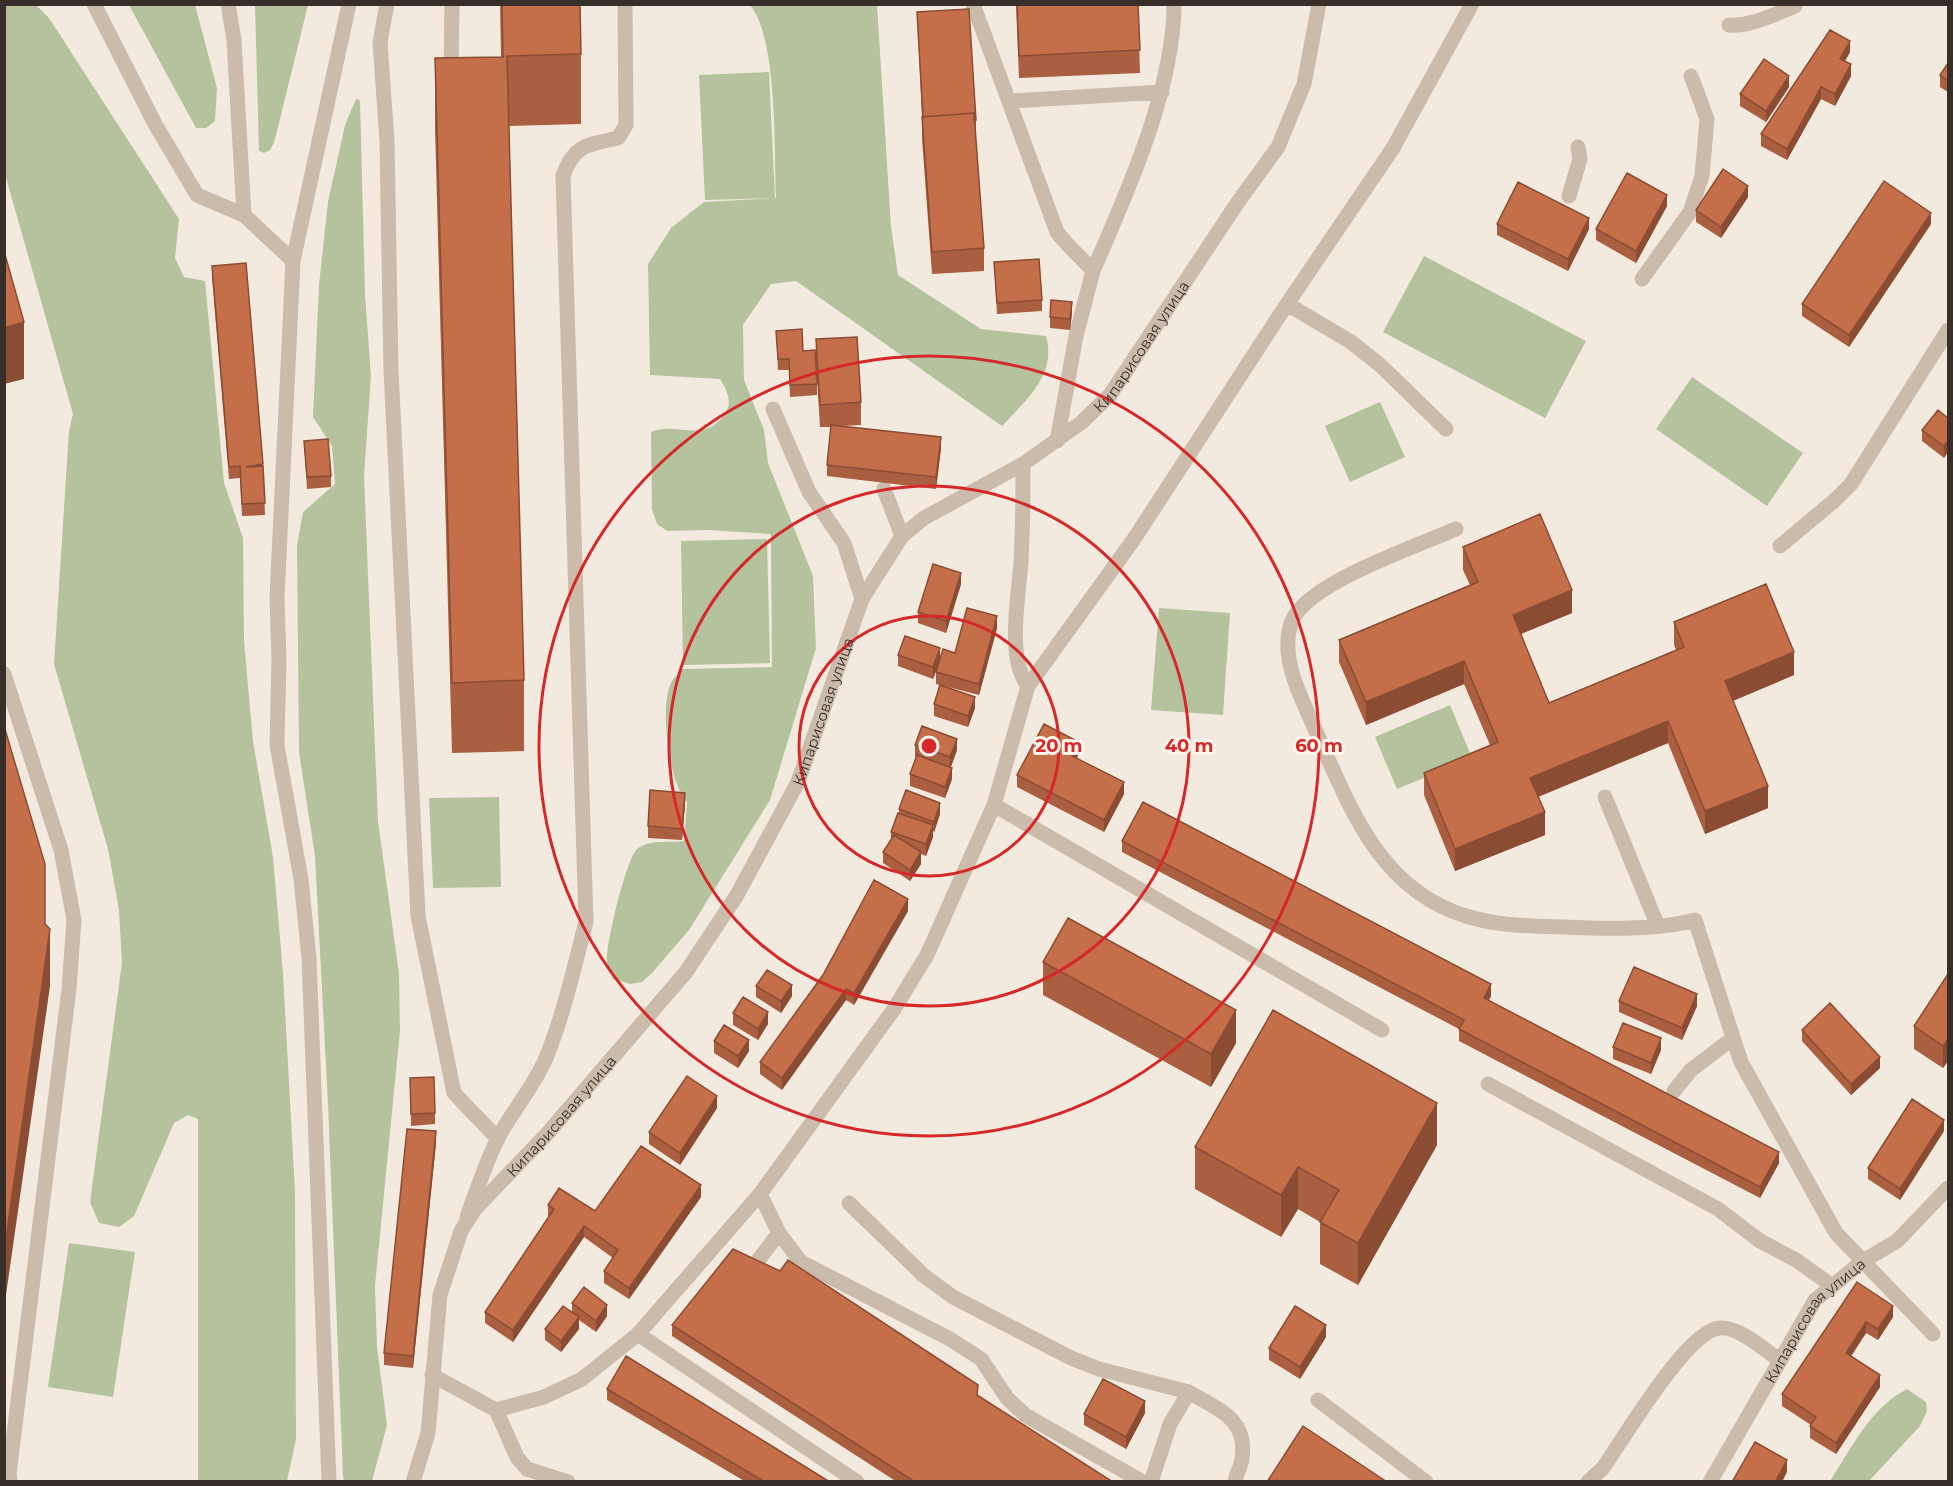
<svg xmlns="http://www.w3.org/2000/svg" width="1953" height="1486" font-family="Montserrat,sans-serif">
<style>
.green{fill:#b4c29e}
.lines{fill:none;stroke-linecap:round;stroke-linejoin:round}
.lane{stroke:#cbbbaa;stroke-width:15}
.street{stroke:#cbbbaa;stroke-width:15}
.wall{fill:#a95f40}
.shaded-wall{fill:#8a4d34}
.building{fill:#c56e4a;stroke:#8a4d34;stroke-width:1.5}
.ring{fill:none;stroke:#d62828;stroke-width:3}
.labels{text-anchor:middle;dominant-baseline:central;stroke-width:6;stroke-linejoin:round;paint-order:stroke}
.street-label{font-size:15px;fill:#392f2a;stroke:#faf4eb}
.centre{fill:#d62828;stroke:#faf4eb;stroke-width:3}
.ring-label{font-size:18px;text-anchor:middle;font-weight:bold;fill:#d62828;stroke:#faf4eb;stroke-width:6;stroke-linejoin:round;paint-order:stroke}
</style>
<rect width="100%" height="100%" fill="#f3eadf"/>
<path class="green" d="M4 5H36L49 18 179 219 175 258 184 277 205 281 224 483 243 538 244 641 253 741 273 857 283 973 295 1193 296 1439 287 1481H198V1119L188 1115 174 1123 134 1216 119 1227 99 1223 90 1202 122 963 119 910 108 849 54 664 69 431 73 414 5 174Z
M129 5H195L217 88 215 121 206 128H196Z
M255 5H308L274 143 270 150 264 153 259 151Z
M750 5H877L891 227 898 275 981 329 1046 336C1057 375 1026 400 1002 426L796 281 771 284 743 325 744 380 764 430 768 463 813 576 816 648 770 800 689 930 651 974 642 982 630 984 613 979C611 973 608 966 607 961 606 944 626 858 638 848 652 839 668 843 684 841L687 803C669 783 659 708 671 683 673 678 679 673 683 669L772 667 771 534 708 530 667 531 657 524 652 509 651 432C678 421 703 445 725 414 733 402 727 390 720 379L650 375 648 264 671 228 704 202 776 198C774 153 778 38 750 5Z
M769 72 775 198 705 200 699 75Z
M356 99 360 100 365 294 371 376 364 476 378 821 399 974 400 1030 375 1286 377 1347 387 1425 372 1481H344L343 1476 328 1104 315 856 299 752 297 546 303 512 335 484 332 446 313 417 319 285 328 202 345 125Z
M1424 256 1586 341 1545 418 1383 332Z
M1692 377 1803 453 1767 506 1656 429Z
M1380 402 1405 457 1350 482 1325 426Z
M767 539 770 663 683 665 681 541Z
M1159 608 1230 613 1223 715 1151 710Z
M1450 705 1472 758 1397 789 1375 737Z
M499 797 501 887 433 888 429 798Z
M69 1243 135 1252 113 1397 48 1387Z
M1907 1389 1926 1402 1927 1411 1920 1426 1869 1481H1830C1851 1449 1871 1407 1907 1389Z"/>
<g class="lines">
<path class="lane" d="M94 4 155 124 197 195 244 215 293 261 349 4
M228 4 234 40 244 215
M387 4 380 42 387 141 391 371 418 916 454 1093 498 1139
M973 4 1057 232C1068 247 1081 257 1093 271L1076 336 1057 441
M1729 25C1750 27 1775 14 1795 6
M451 76 452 4
M1010 101 1162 92
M1569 196 1580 159 1578 147
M293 261 277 598 279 659 277 745 301 879 309 958 329 1482
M1093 271C1127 193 1174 89 1174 4
M1642 279 1690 212 1702 176 1707 119 1691 76
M1287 304 1351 342 1380 365 1446 429
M773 409 809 492 844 543 862 599
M1023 464C1023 496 1023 529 1021 561 1019 595 1006 658 1028 686
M884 489 902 536
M1456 529C1417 546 1314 581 1294 617 1276 652 1301 697 1315 729 1349 805 1378 889 1466 916 1497 926 1532 926 1564 927 1602 929 1660 930 1695 920L1741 1062 1836 1233 1933 1334
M1780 546 1835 500 1851 484 1948 330
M4 674 61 850 74 920 69 989 9 1474 10 1482
M1605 797 1657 924
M994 805 1382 1030
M1488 1084 1718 1209 1760 1241 1796 1260 1831 1285
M1674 1091 1691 1070 1733 1038
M760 1194 779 1233 801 1262 950 1339 981 1359 1007 1398 1025 1415 1143 1482
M849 1203 923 1275 953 1297 1071 1358 1099 1369 1189 1392 1170 1424 1151 1482
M467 1217C477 1190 486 1161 499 1136 514 1109 534 1086 546 1058 564 1014 574 967 586 922L563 176C574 144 588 145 618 138L626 125 625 4
M746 1276 779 1233
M638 1334 857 1482
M432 1375 496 1410 517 1457 527 1469 568 1482
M1189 1392C1218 1410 1248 1418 1242 1459 1241 1467 1236 1474 1235 1482
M1318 1400 1426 1482
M496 1410 544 1397 582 1379 638 1334 760 1194 894 1009 927 955 994 805 1028 686 1134 539 1287 304 1393 148 1472 4
M1588 1482 1603 1468C1624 1438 1686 1332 1719 1328 1739 1326 1764 1350 1780 1360"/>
<g class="street">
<path id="s1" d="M413 1482 428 1433 440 1295 461 1231 475 1209 547 1134 686 972 737 895 798 782 862 599 902 536 924 518 1023 464 1082 422 1110 395 1238 202 1278 147 1304 84 1319 4"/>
<path id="s2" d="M1710 1482 1815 1300 1863 1261 1897 1241 1948 1188"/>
</g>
</g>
<path class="wall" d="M500 4H580L581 54V124L509 126 524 680V751L452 753 435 128V58L501 57Z
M1016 4H1138L1140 73 1019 78Z
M917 12 976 120V131H975L984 248V271L932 274 922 139V118Z
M1850 52 1845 61 1851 76 1835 106 1821 99 1787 160 1761 146V134Z
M1948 63V92L1940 87V75Z
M1789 87 1766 122 1740 106V94Z
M1748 197 1721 238 1696 222V210Z
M1667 206 1636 263 1596 240V229Z
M1497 224 1589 229 1568 271 1497 235Z
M1931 224 1849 347 1802 316V304Z
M994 262 1042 300V311L997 314Z
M212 266 263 464 265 515 242 516 240 478 229 479 212 277Z
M1072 313 1070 330 1050 328V317Z
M776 331 803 351 817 384V395L790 397 789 370H778Z
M816 339 861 402V425L842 426 941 448 936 489 827 476V465L831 427H820L816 362Z
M1948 418 1944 458 1922 441V430Z
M304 441 331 476V487L307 489Z
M1463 547 1572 613 1521 634 1549 703 1676 650 1674 645V622L1794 675 1733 701 1768 808 1705 834 1668 743 1538 797 1545 835 1455 871 1424 795V773L1490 745 1464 684 1366 725 1339 662V640L1470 585 1463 570Z
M961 584 946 633 918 623V612Z
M997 628 979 695 944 686 975 708 968 727 934 716V704L940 685 936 684V672L940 660 933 679 898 666V655L940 660 955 653Z
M915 745 957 750 951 767 952 779 945 798 910 786V774L917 757H915Z
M1079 753 1077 758 1124 794 1104 832 1017 787V775Z
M685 804 682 840 648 838V826Z
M899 809 940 814 933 833V837L926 856 921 854V864L910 881 883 863V852L891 839V832L899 813Z
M1122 841 1491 996 1489 1000 1779 1163 1760 1198 1459 1041V1029L1122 852Z
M908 911 854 1005 846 1000 782 1090 760 1074V1062Z
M1043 962 1236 1043 1211 1087 1043 995Z
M1948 974V1062V1061L1943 1068 1914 1049V1026Z
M756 986 792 996 781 1013 756 997Z
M1619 1001 1697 1006 1682 1040 1619 1012Z
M733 1013 768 1024 758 1040 733 1025Z
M1802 1030 1880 1068 1851 1095 1802 1041Z
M714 1041 749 1051 738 1068 714 1053Z
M1613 1047 1661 1050 1651 1074 1613 1059Z
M410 1078 435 1113V1124L411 1126Z
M717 1108 680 1165 649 1144V1132Z
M1944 1131 1900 1200 1868 1179V1168Z
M436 1143 413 1368 384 1365V1353Z
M1437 1145 1358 1285 1320 1264V1222L1298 1209 1281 1237 1195 1189V1147Z
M701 1197 629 1299 604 1283V1271L613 1258 584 1237 513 1342 485 1323V1312L549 1217 548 1216V1205L595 1211Z
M1857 1282 1893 1317 1878 1340 1866 1333 1851 1356 1880 1387 1836 1454 1810 1438V1426L1811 1425 1782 1406V1394Z
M572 1303 607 1316 596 1332 579 1320V1329L561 1352 545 1340V1329L572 1312Z
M672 1325 978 1396 1113 1482H897L672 1336Z
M1326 1337 1300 1379 1269 1360V1348Z
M607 1389 830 1482H746L607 1400Z
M1145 1413 1126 1449 1084 1425V1414Z"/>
<path class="shaded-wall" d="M1850 41V52L1840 70V59Z
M1851 64V76L1835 106V94Z
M1789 76V87L1766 122V111Z
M1821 87V99L1787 160V149Z
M1748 186V197L1721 238V227Z
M1667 195V206L1636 263V251Z
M1931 213V224L1849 347V335Z
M1589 218V229L1568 271V259Z
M1072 302V313L1070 330V319Z
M24 322V379L4 384V328Z
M941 437V448L936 489V477Z
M1948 441V452L1944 458V446Z
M961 573V584L946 633V621Z
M1572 590V613L1513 637V615Z
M997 616V628L979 695V684Z
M940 648V660L933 679V667Z
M1794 652V675L1725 704V681Z
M1464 661V684L1366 725V702Z
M975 697V708L968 727V716Z
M1668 721V743L1530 800V778Z
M957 739V750L950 769V757Z
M1079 742V753L1072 767V756Z
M952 768V779L945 798V787Z
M1124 782V794L1104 832V820Z
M1768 786V808L1705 834V811Z
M685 793V804L682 840V829Z
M940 803V814L934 833V822Z
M1545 812V835L1455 871V849Z
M933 825V837L926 856V844Z
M921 852V864L910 881V870Z
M908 899V911L854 1005V993Z
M50 929V986L4 1309V1252Z
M1491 984V996L1484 1009V998Z
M792 985V996L781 1013V1001Z
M846 989V1000L782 1090V1078Z
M1697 994V1006L1682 1040V1028Z
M1236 1010V1043L1211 1087V1054Z
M768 1012V1024L758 1040V1029Z
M1661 1038V1050L1651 1074V1063Z
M1948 1039V1061L1943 1068V1046Z
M749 1040V1051L738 1068V1056Z
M1880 1057V1068L1851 1095V1084Z
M717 1096V1108L680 1165V1153Z
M1437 1103V1145L1358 1285V1243Z
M1944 1120V1131L1900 1200V1189Z
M436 1131V1143L413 1368V1356Z
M1779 1152V1163L1760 1198V1187Z
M1298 1167V1209L1281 1237V1195Z
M701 1185V1197L629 1299V1288Z
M584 1226V1237L513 1342V1330Z
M607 1305V1316L596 1332V1321Z
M1893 1306V1317L1878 1340V1329Z
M579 1317V1329L561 1352V1341Z
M1866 1322V1333L1846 1364V1353Z
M1326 1325V1337L1300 1379V1367Z
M1880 1375V1387L1836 1454V1443Z
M1145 1401V1413L1126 1449V1437Z
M1787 1460V1472L1782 1482H1775Z"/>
<path class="building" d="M502 4H580L581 54 507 56 524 680 452 683 435 58 503 57Z
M1017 4H1138L1140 50 1019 56Z
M969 9 976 120H974V113L923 117 917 12Z
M1830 30 1850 41 1840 59 1851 64 1835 94 1821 87 1787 149 1761 134Z
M1764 59 1789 76 1766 111 1740 94Z
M1948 63V81L1940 75Z
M974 113 984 248 932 252 922 117Z
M1723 169 1748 186 1721 227 1696 210Z
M1627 173 1667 195 1636 251 1596 229Z
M1884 181 1931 213 1849 335 1802 304Z
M1518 182 1589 218 1568 259 1497 224Z
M4 251 24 322 4 328Z
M1039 259 1042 300 997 303 994 262Z
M246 263 263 464 246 467 263 466 265 503 242 504 240 466 229 467 212 266Z
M1051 300 1072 302 1070 319 1050 317Z
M802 329 803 351 815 350 817 384 790 385 789 359H778L776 331Z
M857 337 861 402 820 405 816 339Z
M1938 410 1948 418V441L1944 446 1922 430Z
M831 425 941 437 936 477 827 465Z
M328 439 331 476 307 477 304 441Z
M1540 514 1572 590 1513 615 1549 703 1684 647 1674 622 1766 584 1794 652 1725 681 1768 786 1705 811 1668 721 1530 778 1545 812 1455 849 1424 773 1498 742 1464 661 1366 702 1339 640 1478 582 1463 547Z
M933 564 961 573 946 621 918 612Z
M967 608 997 616 979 684 936 672 943 649 955 653Z
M905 636 940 648 933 667 898 655Z
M940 685 975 697 968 716 934 704Z
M1044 724 1079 742 1072 756 1124 782 1104 820 1017 775Z
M4 726 45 864V924L50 929 4 1252Z
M922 726 957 739 950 757 915 745Z
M917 755 952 768 945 787 910 774Z
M650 790 685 793 682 829 648 826Z
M906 790 940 803 934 822 899 809Z
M1143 802 1491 984 1484 998 1779 1152 1760 1187 1459 1029 1464 1020 1122 841Z
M898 813 933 825 926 844 891 832Z
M894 835 921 852 910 870 883 852Z
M874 880 908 899 854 993 846 989 782 1078 760 1062 823 975Z
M1068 918 1236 1010 1211 1054 1043 962Z
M1634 967 1697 994 1682 1028 1619 1001Z
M767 970 792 985 781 1001 756 986Z
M1948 974V1039L1943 1046 1914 1026Z
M743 997 768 1012 758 1029 733 1013Z
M1830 1003 1880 1057 1851 1084 1802 1030Z
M1273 1010 1437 1103 1358 1243 1320 1222 1339 1190 1298 1167 1281 1195 1195 1147Z
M1623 1023 1661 1038 1651 1063 1613 1047Z
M724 1025 749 1040 738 1056 714 1041Z
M687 1076 717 1096 680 1153 649 1132Z
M434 1077 435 1113 411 1114 410 1078Z
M1912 1099 1944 1120 1900 1189 1868 1168Z
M407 1129 436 1131 413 1356 384 1353Z
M641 1146 701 1185 629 1288 604 1271 618 1250 584 1226 513 1330 485 1312 554 1209 548 1205 559 1188 595 1211Z
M733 1249 780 1271 788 1260 978 1385 977 1395 1113 1482H915L672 1325Z
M1857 1282 1893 1306 1878 1329 1866 1322 1846 1353 1880 1375 1836 1443 1810 1426 1816 1417 1782 1394Z
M584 1287 607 1305 596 1321 572 1303Z
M563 1306 579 1317 561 1341 545 1329Z
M1295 1306 1326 1325 1300 1367 1269 1348Z
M626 1356 830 1482H765L607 1389Z
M1103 1379 1145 1401 1126 1437 1084 1414Z
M1303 1426 1387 1482H1267Z
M1755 1442 1787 1460 1775 1482H1732Z"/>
<g class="ring">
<circle cx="929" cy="746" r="130"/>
<circle cx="929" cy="746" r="260"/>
<circle cx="929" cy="746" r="390"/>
</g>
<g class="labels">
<g class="street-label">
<text stroke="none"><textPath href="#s1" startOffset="1400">Кипарисовая улица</textPath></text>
<text stroke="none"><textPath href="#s1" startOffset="896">Кипарисовая улица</textPath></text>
<text stroke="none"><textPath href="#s1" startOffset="410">Кипарисовая улица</textPath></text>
<text stroke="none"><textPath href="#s2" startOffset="194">Кипарисовая улица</textPath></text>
</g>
</g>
<circle cx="929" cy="746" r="9" class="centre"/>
<g class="ring-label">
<text x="1059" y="752">20 m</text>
<text x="1189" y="752">40 m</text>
<text x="1319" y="752">60 m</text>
</g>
<rect width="1953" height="1486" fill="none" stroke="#392f2a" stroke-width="12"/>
</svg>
